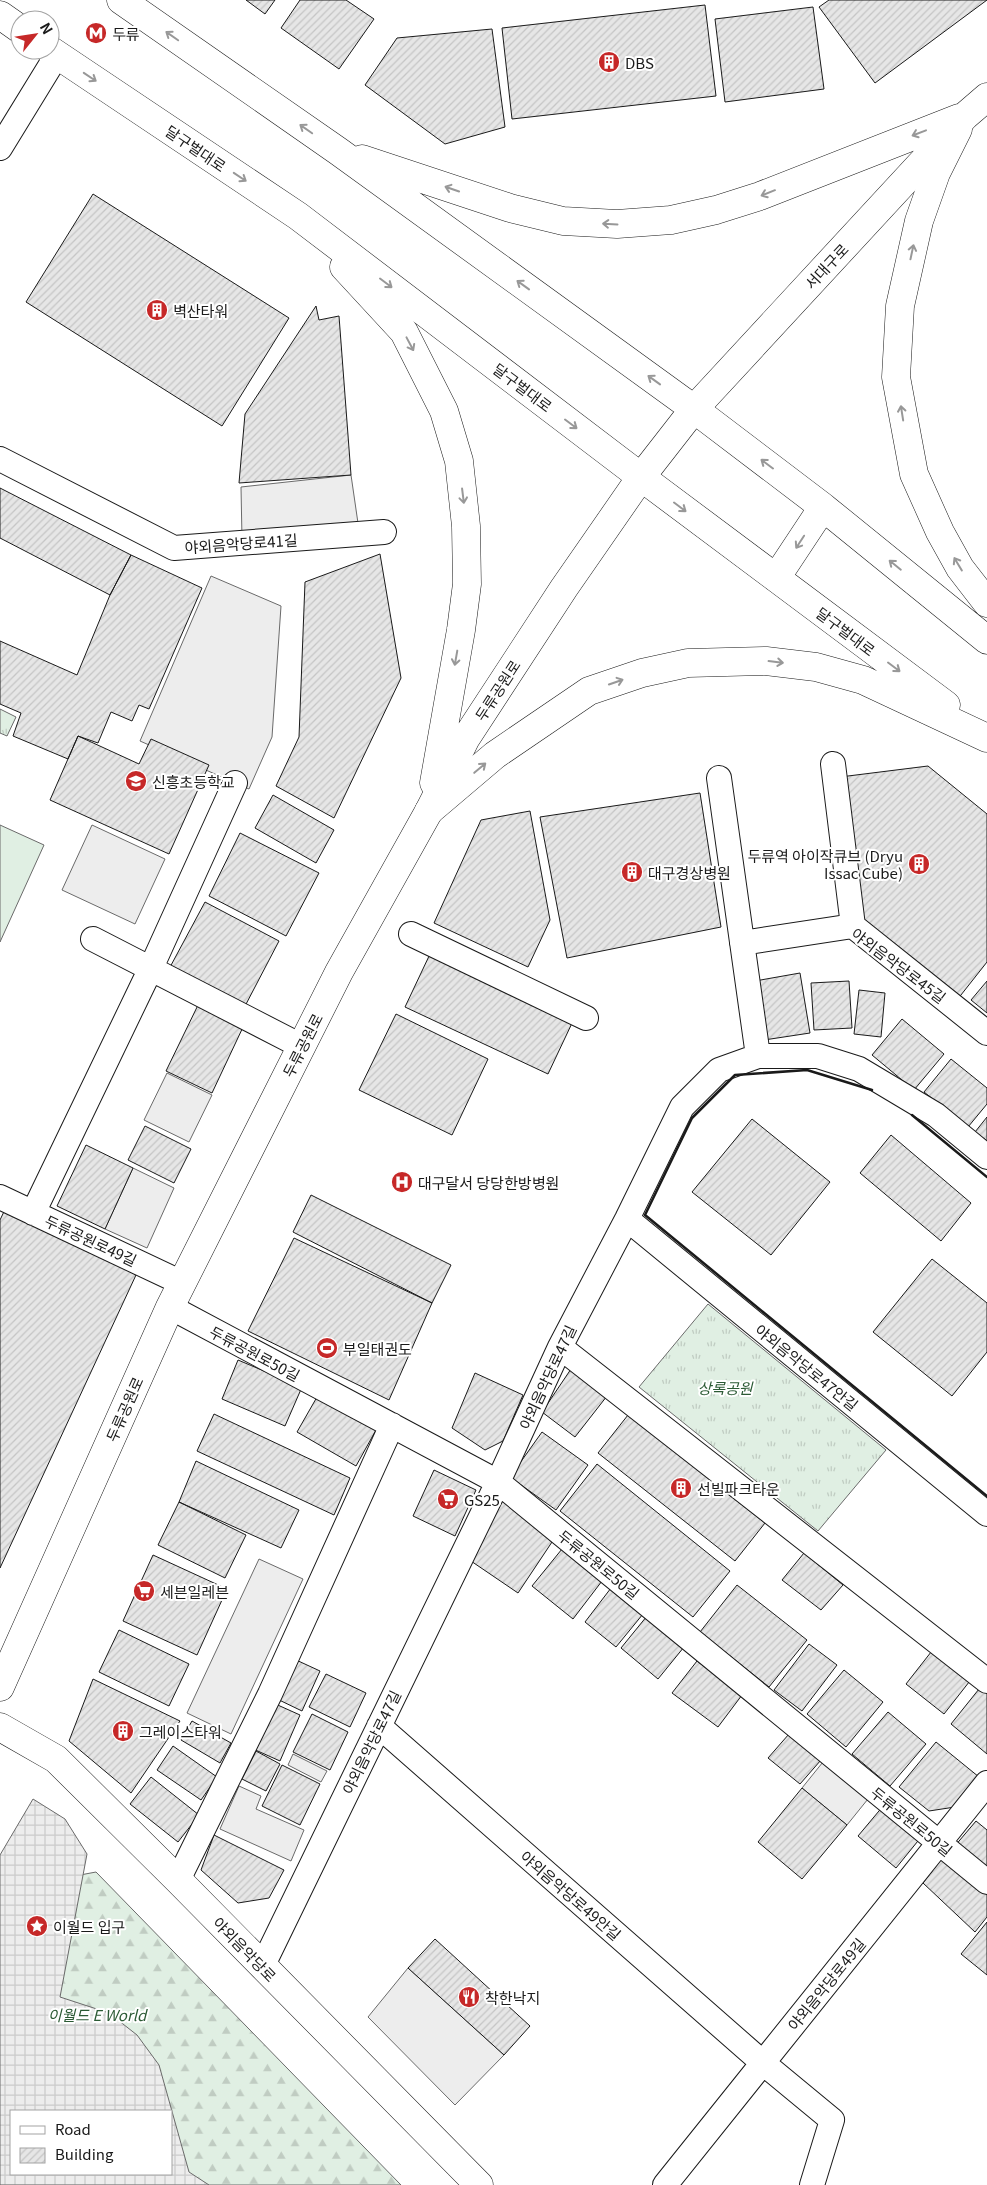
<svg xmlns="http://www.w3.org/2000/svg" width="987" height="2185" font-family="Georgia,'Noto Sans KR',serif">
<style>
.grass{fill:url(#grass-tufts);stroke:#6a6a6a}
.forest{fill:url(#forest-firs);stroke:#6a6a6a;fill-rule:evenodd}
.pitch{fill:#e0efe3;stroke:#6a6a6a}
.parking{fill:#ededed;stroke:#6a6a6a}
.plaza{fill:url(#plaza-grid);stroke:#6a6a6a;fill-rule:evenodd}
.building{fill:url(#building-hatch);stroke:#1a1a1a}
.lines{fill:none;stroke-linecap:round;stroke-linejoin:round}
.minor-casing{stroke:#1a1a1a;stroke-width:26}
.tertiary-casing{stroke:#1a1a1a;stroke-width:29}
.secondary-casing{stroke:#1a1a1a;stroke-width:29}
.primary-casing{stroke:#1a1a1a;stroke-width:29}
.minor{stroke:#fff;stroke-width:24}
.tertiary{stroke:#fff;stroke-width:28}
.secondary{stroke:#fff;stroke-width:28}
.primary{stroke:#fff;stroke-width:28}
.wall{stroke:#1a1a1a;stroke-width:2.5}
.oneway{stroke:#989898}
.labels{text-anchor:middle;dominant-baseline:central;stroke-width:4;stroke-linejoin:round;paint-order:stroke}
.poi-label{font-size:15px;fill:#1a1a1a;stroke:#fff;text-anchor:start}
.street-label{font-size:15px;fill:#1a1a1a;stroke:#fff}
.park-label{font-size:15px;font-style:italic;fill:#2b5a34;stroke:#fff}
</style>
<defs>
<pattern id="grass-tufts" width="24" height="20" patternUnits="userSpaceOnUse" patternTransform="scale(1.25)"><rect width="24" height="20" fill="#e0efe3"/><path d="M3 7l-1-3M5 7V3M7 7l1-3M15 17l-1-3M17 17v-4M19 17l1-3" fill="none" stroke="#c0ccc2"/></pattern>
<pattern id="forest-firs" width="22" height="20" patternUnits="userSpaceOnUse" patternTransform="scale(1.25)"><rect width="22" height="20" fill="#e0efe3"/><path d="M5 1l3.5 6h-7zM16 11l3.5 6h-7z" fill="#c0ccc2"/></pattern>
<pattern id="plaza-grid" width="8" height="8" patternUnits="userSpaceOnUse" patternTransform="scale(1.25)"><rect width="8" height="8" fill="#ededed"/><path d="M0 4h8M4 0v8" fill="none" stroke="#cbcbcb"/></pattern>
<pattern id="building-hatch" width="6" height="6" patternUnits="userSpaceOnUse" patternTransform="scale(1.25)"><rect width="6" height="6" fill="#e6e6e6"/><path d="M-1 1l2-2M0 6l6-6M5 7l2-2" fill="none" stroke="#c5c5c5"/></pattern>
</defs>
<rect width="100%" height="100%" fill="#fff"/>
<path class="grass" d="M0 709 16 717 7 736 0 733Z
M708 1304 886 1450 818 1531 639 1387Z"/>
<path class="forest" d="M96 1872 401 2185H0V1890ZM11 2111H171V2174H11Z"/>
<path class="pitch" d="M0 825 44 845 0 942Z"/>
<path class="parking" d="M351 475 359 530 242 539 241 487Z
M211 576 281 606 272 737 249 789 140 741Z
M92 825 165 859 135 924 62 890Z
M167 1073 212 1095 189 1142 144 1120Z
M133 1168 174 1188 147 1248 105 1229Z
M259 1559 303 1579 231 1734 187 1713Z
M293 1754 327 1771 321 1782 288 1765Z
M827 1757 872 1794 847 1825 802 1788Z
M239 1786 261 1796 256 1809 304 1830 291 1861 220 1829Z
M408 1968 504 2055 455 2105 368 2017Z"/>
<path class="plaza" d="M33 1799 65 1819 87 1854 60 1997 109 2013 137 2035 159 2065 189 2172 209 2185H0V1855ZM11 2111H171V2174H11Z"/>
<path class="building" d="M246 0H275L265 14Z
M300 0H346L374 19 339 69 281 28Z
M829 0H987L875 83 819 7Z
M705 5 716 96 512 119 502 28Z
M813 7 824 89 725 102 715 19Z
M492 29 505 127 445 144 365 85 397 38Z
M93 194 289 318 222 426 26 302Z
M316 306 319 320 339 316 351 475 239 483 245 414Z
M0 488 131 555 110 595 0 538Z
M380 554 401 678 334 818 276 786 299 737 305 582Z
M131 555 202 588 149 709 139 705 132 721 111 712 98 743 78 736 68 759 13 736 21 713 0 704V641L77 675 110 595Z
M78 736 139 764 151 739 209 765 169 854 50 800Z
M928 766 987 814V962L957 1000 858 914 840 777Z
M700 793 721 927 567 958 540 817Z
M273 795 334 830 316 863 255 828Z
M530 811 550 920 528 967 434 923 481 820Z
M240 833 319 873 286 936 209 896Z
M205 902 279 941 244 1008 169 969Z
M430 954 573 1021 548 1074 405 1007Z
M800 973 810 1033 764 1040 755 981Z
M849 981 852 1028 814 1030 811 983Z
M987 981V1013L971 1000Z
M859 990 885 993 881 1037 854 1034Z
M199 1003 244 1025 212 1093 166 1071Z
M396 1014 488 1059 452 1135 359 1090Z
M902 1019 944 1054 914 1090 872 1055Z
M951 1059 987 1088V1104L968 1127 924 1092Z
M987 1117V1141L975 1132Z
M752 1119 830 1182 771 1255 692 1192Z
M145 1126 191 1149 174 1183 128 1160Z
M891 1135 971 1203 941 1241 860 1173Z
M86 1145 133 1168 105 1229 57 1206Z
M311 1195 451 1265 432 1303 293 1232Z
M9 1201 136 1275 0 1568V1220Z
M294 1238 432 1303 389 1400 248 1331Z
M932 1259 987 1303V1352L952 1396 873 1332Z
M238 1360 302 1387 285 1426 222 1399Z
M571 1369 607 1396 575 1437 542 1412Z
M475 1373 523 1395 503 1441 485 1450 452 1428Z
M317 1397 376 1430 356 1466 297 1432Z
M214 1414 350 1478 334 1515 197 1451Z
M628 1415 765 1523 735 1561 598 1453Z
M542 1432 588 1465 556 1510 510 1477Z
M196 1461 299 1510 281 1548 179 1502Z
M597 1464 730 1571 693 1617 560 1511Z
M434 1470 476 1490 455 1536 413 1516Z
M503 1498 552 1542 518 1593 468 1559Z
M179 1502 246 1535 225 1578 158 1545Z
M562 1549 602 1581 573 1619 532 1586Z
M804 1553 843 1585 821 1610 782 1580Z
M153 1555 227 1589 197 1655 123 1621Z
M737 1585 807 1640 769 1687 700 1632Z
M611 1588 643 1614 616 1647 585 1622Z
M647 1616 684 1647 658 1679 621 1648Z
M119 1630 189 1664 169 1706 99 1672Z
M809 1644 837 1665 802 1711 774 1690Z
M935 1647 973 1677 944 1714 906 1684Z
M294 1659 320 1671 302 1711 275 1698Z
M697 1661 742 1695 718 1727 672 1693Z
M844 1670 883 1702 846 1747 807 1714Z
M326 1674 366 1693 350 1727 309 1707Z
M93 1679 180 1721 131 1793 69 1741Z
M983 1684 987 1687V1754L951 1724Z
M271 1702 300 1715 280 1761 251 1748Z
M888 1712 926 1744 890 1786 852 1754Z
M312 1714 348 1732 330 1770 293 1752Z
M192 1721 231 1743 220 1763 181 1740Z
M789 1734 821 1760 800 1784 768 1758Z
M936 1742 979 1777 955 1807 929 1811 899 1787Z
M173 1746 217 1777 201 1800 157 1770Z
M256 1751 280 1764 266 1791 242 1779Z
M282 1765 320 1784 300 1825 262 1806Z
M151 1777 199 1815 178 1842 130 1804Z
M802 1788 847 1825 802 1879 758 1842Z
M884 1805 922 1836 896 1868 858 1836Z
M976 1821 987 1830V1875L954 1847Z
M214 1835 284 1870 269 1898 238 1903 201 1870Z
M942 1858 987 1893V1917L975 1932 923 1883Z
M987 1922V1975L961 1954Z
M435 1939 530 2026 504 2055 408 1968Z"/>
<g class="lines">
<g class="minor-casing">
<path id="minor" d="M0 148 57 55
M0 459 174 548 384 532
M833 764 853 926
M719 778 758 1056
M411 934 586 1018
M93 939 301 1046
M742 943 853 926 987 1033
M0 1197 182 1283
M33 1213 151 968 235 783
M627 1219 987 1514
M170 1307 498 1482 987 1882
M560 1347 987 1681
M379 1726 763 2063 832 2120 812 2185
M178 1880 270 1694 392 1425
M262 1967 498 1482 560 1347 627 1219 682 1107 719 1070 758 1056H818L859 1069 936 1115 987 1157
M665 2185 987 1783"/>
</g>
<g class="tertiary-casing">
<path id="tertiary" d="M0 1727 56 1759 178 1880 479 2185"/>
</g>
<g class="secondary-casing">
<path id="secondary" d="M958 129 936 173 919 221 900 306 896 377 914 474 940 532 960 568 987 603
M694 409 823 507 987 640
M641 477 946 705
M776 578 823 507
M429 811 495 755 589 691 642 673 688 663 766 661 816 667 863 680 987 738"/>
</g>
<g class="primary-casing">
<path id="primary" d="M121 0 338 151 694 409
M0 15 20 29
M50 50 298 216 641 477
M362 159 510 208 563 221 617 224 671 220 716 210 760 196 959 118
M344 267 404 332 444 411 459 461 466 526 467 584 461 630 434 783
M0 1687 170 1307 339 972 429 811 466 738 564 588 641 477 694 409 965 116 987 97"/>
</g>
<use href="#minor" class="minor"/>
<use href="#tertiary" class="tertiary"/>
<use href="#secondary" class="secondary"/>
<use href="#primary" class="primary"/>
<path class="wall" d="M807 1070 735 1075 692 1118 645 1215 987 1496
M807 1070 872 1090
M912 1115 987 1177"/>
</g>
<defs><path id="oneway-shaft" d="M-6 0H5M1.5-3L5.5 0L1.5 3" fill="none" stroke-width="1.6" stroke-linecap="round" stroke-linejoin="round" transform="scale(1.25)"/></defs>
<g class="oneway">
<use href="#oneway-shaft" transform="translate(172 36) rotate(-145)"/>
<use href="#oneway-shaft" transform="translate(90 77) rotate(34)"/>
<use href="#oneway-shaft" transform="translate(306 129) rotate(-145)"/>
<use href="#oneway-shaft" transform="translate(919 133) rotate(159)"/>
<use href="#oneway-shaft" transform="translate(240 177) rotate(34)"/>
<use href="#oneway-shaft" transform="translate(452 189) rotate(-161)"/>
<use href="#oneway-shaft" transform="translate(768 193) rotate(158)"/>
<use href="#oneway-shaft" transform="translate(610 224) rotate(-177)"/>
<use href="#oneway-shaft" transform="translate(912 252) rotate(-78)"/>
<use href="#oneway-shaft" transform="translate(386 283) rotate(37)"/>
<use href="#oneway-shaft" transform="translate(523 285) rotate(-144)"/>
<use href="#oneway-shaft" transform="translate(410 344) rotate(62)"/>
<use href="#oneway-shaft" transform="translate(654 380) rotate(-144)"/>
<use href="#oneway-shaft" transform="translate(902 413) rotate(-99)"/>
<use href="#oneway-shaft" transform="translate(571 424) rotate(37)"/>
<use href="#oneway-shaft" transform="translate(767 464) rotate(-143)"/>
<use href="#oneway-shaft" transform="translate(463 496) rotate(83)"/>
<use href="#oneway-shaft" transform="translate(680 507) rotate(37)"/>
<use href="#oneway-shaft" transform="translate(800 542) rotate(123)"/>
<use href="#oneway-shaft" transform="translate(958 564) rotate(-121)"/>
<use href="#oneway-shaft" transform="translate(895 565) rotate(-141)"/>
<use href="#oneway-shaft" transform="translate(456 658) rotate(100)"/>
<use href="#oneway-shaft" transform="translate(776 662) rotate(7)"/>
<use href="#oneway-shaft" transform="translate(894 667) rotate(37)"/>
<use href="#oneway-shaft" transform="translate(616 682) rotate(-19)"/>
<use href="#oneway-shaft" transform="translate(480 768) rotate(-40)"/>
</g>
<defs>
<g id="metro-disc" transform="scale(1.125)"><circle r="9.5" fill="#c62828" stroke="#fff"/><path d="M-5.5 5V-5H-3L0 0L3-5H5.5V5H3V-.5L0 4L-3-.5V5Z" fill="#fff"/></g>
<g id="building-disc" transform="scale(1.125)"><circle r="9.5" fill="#c62828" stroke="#fff"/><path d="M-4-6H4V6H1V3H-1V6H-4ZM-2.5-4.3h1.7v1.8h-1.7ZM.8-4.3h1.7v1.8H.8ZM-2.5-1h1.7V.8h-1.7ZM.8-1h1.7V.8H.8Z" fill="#fff"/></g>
<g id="school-disc" transform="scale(1.125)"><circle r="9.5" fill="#c62828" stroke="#fff"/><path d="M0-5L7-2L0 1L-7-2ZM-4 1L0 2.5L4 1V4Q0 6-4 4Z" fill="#fff"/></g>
<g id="hospital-disc" transform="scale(1.125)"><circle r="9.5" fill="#c62828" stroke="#fff"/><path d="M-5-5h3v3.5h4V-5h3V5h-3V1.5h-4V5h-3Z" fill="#fff"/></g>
<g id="stadium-disc" transform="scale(1.125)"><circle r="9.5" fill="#c62828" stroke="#fff"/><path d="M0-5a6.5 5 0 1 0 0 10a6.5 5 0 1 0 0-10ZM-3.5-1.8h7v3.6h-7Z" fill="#fff"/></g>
<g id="supermarket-disc" transform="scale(1.125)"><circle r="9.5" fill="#c62828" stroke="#fff"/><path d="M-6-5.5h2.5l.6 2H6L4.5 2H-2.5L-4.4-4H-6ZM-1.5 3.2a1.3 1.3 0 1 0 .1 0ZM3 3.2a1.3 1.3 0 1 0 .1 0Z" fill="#fff"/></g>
<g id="sight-disc" transform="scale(1.125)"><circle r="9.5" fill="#c62828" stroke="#fff"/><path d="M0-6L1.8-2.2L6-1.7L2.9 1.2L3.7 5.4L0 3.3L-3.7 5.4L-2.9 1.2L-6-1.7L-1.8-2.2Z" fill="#fff"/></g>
<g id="restaurant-disc" transform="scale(1.125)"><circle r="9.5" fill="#c62828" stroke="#fff"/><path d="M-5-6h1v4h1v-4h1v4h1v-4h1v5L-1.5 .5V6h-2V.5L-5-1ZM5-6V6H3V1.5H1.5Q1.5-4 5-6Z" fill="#fff"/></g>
</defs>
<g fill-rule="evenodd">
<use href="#metro-disc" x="96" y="33"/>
<use href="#building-disc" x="609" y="62"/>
<use href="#building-disc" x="157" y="310"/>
<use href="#school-disc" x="136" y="781"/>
<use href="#building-disc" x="919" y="864"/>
<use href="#building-disc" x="632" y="872"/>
<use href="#hospital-disc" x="402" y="1182"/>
<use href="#stadium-disc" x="327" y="1348"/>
<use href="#building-disc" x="681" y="1488"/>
<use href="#supermarket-disc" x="448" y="1499"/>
<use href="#supermarket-disc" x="144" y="1591"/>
<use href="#building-disc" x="123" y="1731"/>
<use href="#sight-disc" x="37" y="1926"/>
<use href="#restaurant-disc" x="469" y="1997"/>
</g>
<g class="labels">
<g class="poi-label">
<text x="112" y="33">두류</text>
<text x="625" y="62">DBS</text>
<text x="173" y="310">벽산타워</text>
<text x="152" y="781">신흥초등학교</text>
<text x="903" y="855" text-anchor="end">두류역 아이작큐브 (Dryu<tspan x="903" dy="17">Issac Cube)</tspan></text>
<text x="648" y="872">대구경상병원</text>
<text x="418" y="1182">대구달서 당당한방병원</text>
<text x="343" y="1348">부일태권도</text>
<text x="697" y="1488">선빌파크타운</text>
<text x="464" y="1499">GS25</text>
<text x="160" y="1591">세븐일레븐</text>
<text x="139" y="1731">그레이스타워</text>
<text x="53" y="1926">이월드 입구</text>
<text x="485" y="1997">착한낙지</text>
</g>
<g class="street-label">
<text transform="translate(196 148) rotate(34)">달구벌대로</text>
<text transform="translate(826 266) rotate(-47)">서대구로</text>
<text transform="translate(523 387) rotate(37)">달구벌대로</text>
<text transform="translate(241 543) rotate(-4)">야외음악당로41길</text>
<text transform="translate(846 631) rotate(37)">달구벌대로</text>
<text transform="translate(497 690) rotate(-57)">두류공원로</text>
<text transform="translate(899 965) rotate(37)">야외음악당로45길</text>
<text transform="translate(302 1045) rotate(-63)">두류공원로</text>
<text transform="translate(91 1240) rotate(25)">두류공원로49길</text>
<text transform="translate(255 1353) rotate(28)">두류공원로50길</text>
<text transform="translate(807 1367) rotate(39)">야외음악당로47안길</text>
<text transform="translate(547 1377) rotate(-65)">야외음악당로47길</text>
<text transform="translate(124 1409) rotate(-66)">두류공원로</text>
<text transform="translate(599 1564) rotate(39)">두류공원로50길</text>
<text transform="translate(371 1742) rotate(-64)">야외음악당로47길</text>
<text transform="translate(912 1821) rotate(39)">두류공원로50길</text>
<text transform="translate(571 1895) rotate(41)">야외음악당로49안길</text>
<text transform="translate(245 1949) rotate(46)">야외음악당로</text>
<text transform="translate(826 1984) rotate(-51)">야외음악당로49길</text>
</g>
<g class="park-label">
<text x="725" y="1387">상록공원</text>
<text x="97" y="2014">이월드 E World</text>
</g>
</g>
<rect x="10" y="2110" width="162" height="65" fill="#ffffff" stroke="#a3a3a3"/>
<rect x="20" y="2126" width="25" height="8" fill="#ffffff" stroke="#a3a3a3"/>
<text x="55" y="2135" font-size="15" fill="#1a1a1a">Road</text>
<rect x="20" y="2148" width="25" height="15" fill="url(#building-hatch)" stroke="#a3a3a3"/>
<text x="55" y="2160" font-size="15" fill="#1a1a1a">Building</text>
<g transform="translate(35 35) rotate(60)"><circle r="24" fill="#ffffff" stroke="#a3a3a3"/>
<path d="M0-4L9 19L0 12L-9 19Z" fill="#c62828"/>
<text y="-8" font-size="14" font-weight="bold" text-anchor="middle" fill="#1a1a1a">N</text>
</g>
</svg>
